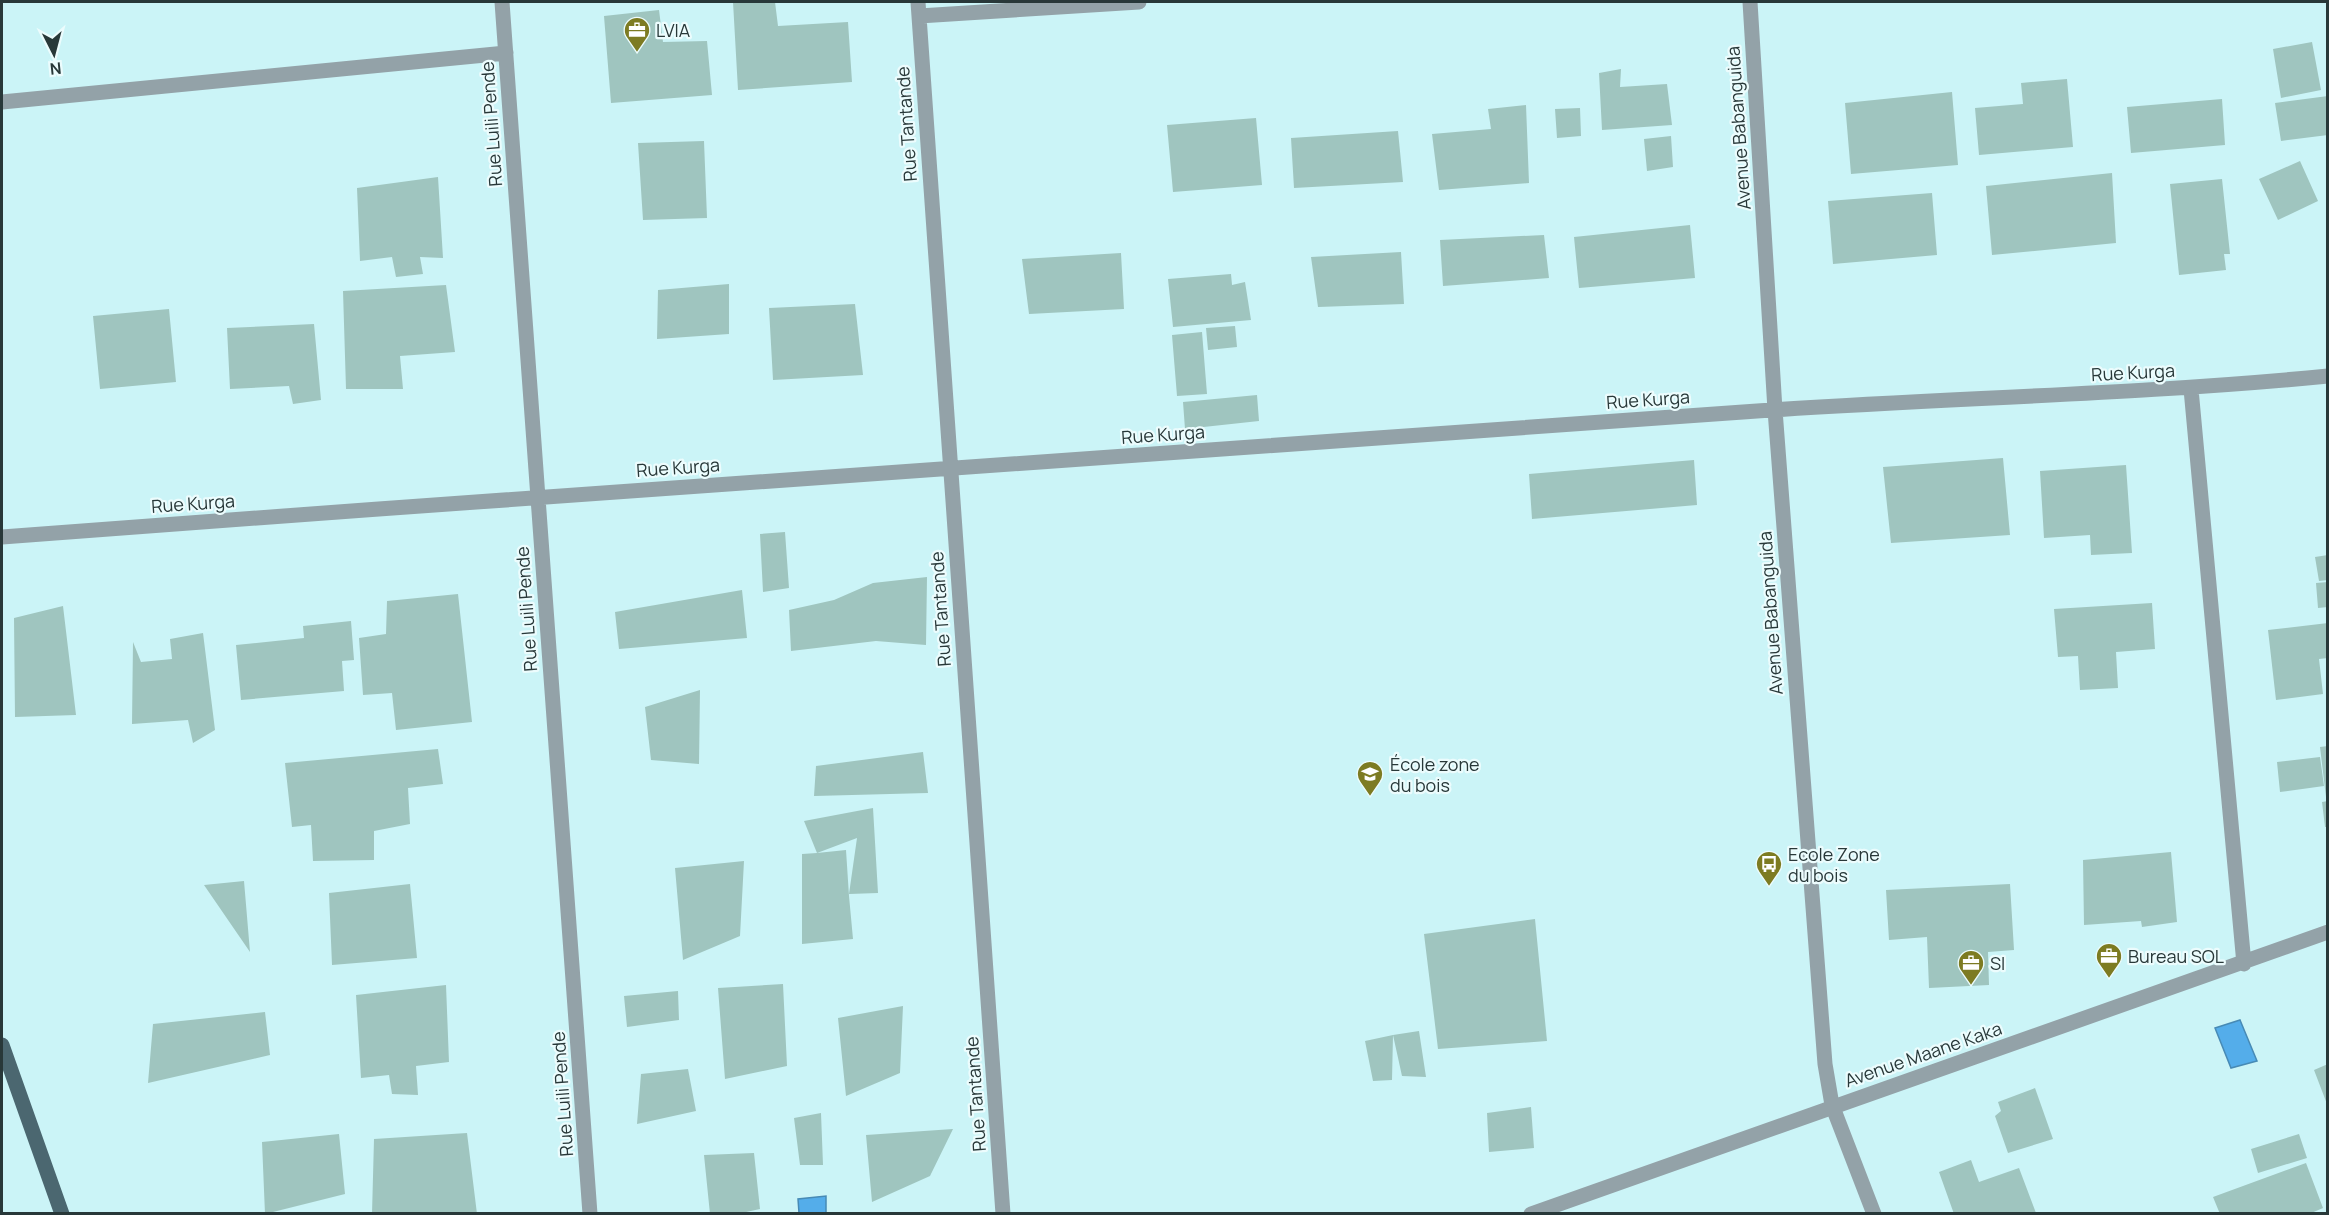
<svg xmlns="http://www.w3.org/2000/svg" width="2329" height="1215" font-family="Manrope,sans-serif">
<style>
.water{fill:#54adea;stroke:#478ab5;stroke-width:1.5}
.building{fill:#9fc5bf}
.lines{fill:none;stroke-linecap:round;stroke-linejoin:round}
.minor{stroke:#93a2a8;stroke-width:15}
.major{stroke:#4b6770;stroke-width:15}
.labels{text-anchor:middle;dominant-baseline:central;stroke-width:4.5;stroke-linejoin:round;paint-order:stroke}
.poi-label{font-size:18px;fill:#283839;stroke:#ecfcfd;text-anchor:start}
.street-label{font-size:18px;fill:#283839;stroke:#ecfcfd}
</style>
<rect width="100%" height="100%" fill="#cbf4f7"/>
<path class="water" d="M2240 1020 2257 1061 2231 1068 2215 1028Z
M826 1196V1213H799L798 1199Z"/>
<path class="building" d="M733 2H775L778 26 848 22 852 82 738 90Z
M659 10 663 42 707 41 712 95 611 103 604 16Z
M2312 42 2321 90 2281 98 2273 49Z
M1621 69 1620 87 1667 84 1672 125 1602 130 1599 73Z
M2067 79 2073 147 1979 155 1975 108 2023 104 2021 83Z
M1952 92 1958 165 1851 174 1845 103Z
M2328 96V135L2281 141 2275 103Z
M2222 99 2225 145 2131 153 2127 107Z
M1526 105 1529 183 1439 190 1432 134 1491 129 1488 109Z
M1580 108 1581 136 1557 138 1555 109Z
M1256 118 1262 185 1173 192 1167 125Z
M1398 131 1403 182 1294 188 1291 138Z
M1671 136 1673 167 1647 171 1644 139Z
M704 141 707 218 643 220 638 143Z
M2300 161 2318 201 2278 220 2259 179Z
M2112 173 2116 243 1992 255 1986 186Z
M438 177 443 258 420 257 423 274 396 277 392 257 360 261 357 188Z
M2222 179 2230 254H2224L2226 270 2179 275 2170 184Z
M1932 193 1937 255 1833 264 1828 201Z
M1690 225 1695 278 1579 288 1574 237Z
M1544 235 1549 278 1443 286 1440 240Z
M1401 252 1404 304 1318 307 1311 257Z
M1121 253 1124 309 1029 314 1022 259Z
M1231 274 1232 285 1245 282 1251 320 1173 327 1168 279Z
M729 284V334L657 339 658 290Z
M446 285 455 352 400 356 403 389H346L343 291Z
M855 304 863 375 773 380 769 308Z
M169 309 176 382 100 389 93 316Z
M314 324 321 400 293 404 289 386 230 389 227 328Z
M1235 326 1237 347 1208 350 1206 328Z
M1202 332 1207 394 1177 396 1172 335Z
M1257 395 1259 421 1185 429 1183 402Z
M2003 458 2010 535 1891 543 1883 467Z
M1694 460 1697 505 1532 519 1529 474Z
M2126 465 2132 553 2091 555 2090 535 2044 538 2040 471Z
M785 532 789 588 763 592 760 534Z
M2328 555V580L2319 581 2315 557Z
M927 577 926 645 876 641 791 651 789 610 834 600 873 583Z
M2328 582V607L2318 608 2316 583Z
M742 590 747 638 619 649 615 612Z
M458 594 472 722 396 730 392 693 363 695 359 638 386 634 387 601Z
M2152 603 2155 649 2116 652 2118 688 2080 690 2078 656 2058 657 2054 609Z
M63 606 76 715 15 717 14 618Z
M351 621 354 660 342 661 344 691 241 700 236 645 304 638 303 626Z
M2328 623V658L2319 659 2323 694 2276 700 2268 630Z
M203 633 215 730 193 743 188 720 132 724 133 642 141 662 172 659 170 639Z
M700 690 699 764 651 760 645 707Z
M2328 746V797H2326L2320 747Z
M438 749 443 784 408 788 410 824 374 831V860L313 861 311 825 292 827 285 763Z
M923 752 928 793 814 796 816 766Z
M2320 757 2324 786 2280 792 2277 762Z
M2328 801V827H2325L2322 802Z
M873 808 878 893 849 894 857 838 817 853 846 850 849 896 853 939 802 944V854L817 853 804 821Z
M2171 852 2177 922 2142 927 2141 921 2084 925 2083 860Z
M744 861 740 936 683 960 675 868Z
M244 881 250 952 204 885Z
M410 884 417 958 332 965 329 893Z
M2010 884 2014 950 1988 952 1989 985 1929 988 1927 937 1889 940 1886 890Z
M1535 919 1547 1041 1438 1049 1424 934Z
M783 984 787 1066 725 1079 718 988Z
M446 985 449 1062 416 1066 418 1095 392 1094 389 1075 361 1078 356 995Z
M678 991 679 1020 627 1027 624 996Z
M903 1006 900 1073 846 1096 838 1018Z
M265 1012 270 1055 148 1083 153 1024Z
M1419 1031 1426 1077 1402 1076 1393 1035Z
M1393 1035 1392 1080 1373 1081 1365 1041Z
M2328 1064V1104H2327L2314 1070Z
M688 1069 696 1111 637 1124 641 1074Z
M2035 1088 2053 1139 2008 1153 1995 1116 2001 1111 1998 1102Z
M1531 1107 1534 1148 1489 1152 1487 1113Z
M821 1113 823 1165H800L794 1118Z
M953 1129 930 1176 872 1202 866 1135Z
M467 1133 477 1214H372L374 1139Z
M339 1134 345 1194 265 1214 262 1142Z
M2299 1134 2307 1158 2258 1173 2251 1149Z
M754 1153 760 1209 737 1214H710L704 1155Z
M1971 1160 1979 1182 2019 1168 2036 1213 1954 1214 1939 1172Z
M2306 1163 2323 1208 2309 1214H2220L2213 1197Z"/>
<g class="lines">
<path class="minor" d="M502 2 590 1214
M918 2 1003 1214
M1750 2 1775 410 1825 1064 1832 1105 1874 1214
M919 16 1139 2
M2 102 506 53
M2191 389 2244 964
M2 537C582 493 1162 453 1743 412 1938 398 2133 395 2328 376
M1531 1214 2328 932"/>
<path class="major" d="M2 1045 62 1214"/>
</g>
<defs>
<g id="office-pin" transform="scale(1.35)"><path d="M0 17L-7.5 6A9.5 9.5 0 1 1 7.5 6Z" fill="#7d7b22" stroke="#ecfcfd"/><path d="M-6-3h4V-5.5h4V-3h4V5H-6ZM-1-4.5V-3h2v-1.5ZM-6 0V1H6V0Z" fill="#fff"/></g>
<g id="school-pin" transform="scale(1.35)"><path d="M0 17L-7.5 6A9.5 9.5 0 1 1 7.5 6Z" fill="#7d7b22" stroke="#ecfcfd"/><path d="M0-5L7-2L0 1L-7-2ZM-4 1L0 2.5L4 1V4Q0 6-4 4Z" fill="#fff"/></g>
<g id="bus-pin" transform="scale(1.35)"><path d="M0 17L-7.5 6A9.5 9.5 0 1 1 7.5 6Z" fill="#7d7b22" stroke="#ecfcfd"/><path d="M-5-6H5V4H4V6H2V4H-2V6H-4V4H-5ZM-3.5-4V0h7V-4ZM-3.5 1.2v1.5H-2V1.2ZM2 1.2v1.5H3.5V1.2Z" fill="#fff"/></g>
</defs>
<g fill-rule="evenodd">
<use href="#office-pin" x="637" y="30"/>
<use href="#school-pin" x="1370" y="774"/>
<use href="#bus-pin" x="1769" y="864"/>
<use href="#office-pin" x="2109" y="956"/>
<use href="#office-pin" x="1971" y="963"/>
</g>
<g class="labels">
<g class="poi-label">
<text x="656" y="30">LVIA</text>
<text x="1390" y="764">École zone<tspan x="1390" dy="21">du bois</tspan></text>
<text x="1788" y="854">Ecole Zone<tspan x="1788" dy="21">du bois</tspan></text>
<text x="2128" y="956">Bureau SOL</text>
<text x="1990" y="963">SI</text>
</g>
<g class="street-label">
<text transform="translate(491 124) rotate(-94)">Rue Luili Pende</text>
<text transform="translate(906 124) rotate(-94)">Rue Tantande</text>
<text transform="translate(1738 128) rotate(-94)">Avenue Babanguida</text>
<text transform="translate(2133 372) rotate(-3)">Rue Kurga</text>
<text transform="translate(1648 399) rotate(-4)">Rue Kurga</text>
<text transform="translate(1163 434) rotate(-4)">Rue Kurga</text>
<text transform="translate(678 467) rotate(-4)">Rue Kurga</text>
<text transform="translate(193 503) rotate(-4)">Rue Kurga</text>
<text transform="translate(526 609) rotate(-94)">Rue Luili Pende</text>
<text transform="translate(940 609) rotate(-94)">Rue Tantande</text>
<text transform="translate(1770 613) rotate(-94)">Avenue Babanguida</text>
<text transform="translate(1923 1054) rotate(-19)">Avenue Maane Kaka</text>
<text transform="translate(562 1094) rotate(-94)">Rue Luili Pende</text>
<text transform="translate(975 1094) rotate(-94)">Rue Tantande</text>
</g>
</g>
<rect width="2329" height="1215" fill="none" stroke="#283839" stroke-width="6"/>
<g transform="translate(54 54) rotate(174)" stroke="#ecfcfd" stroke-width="4.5" paint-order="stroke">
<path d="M0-4.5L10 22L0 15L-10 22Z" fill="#283839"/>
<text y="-9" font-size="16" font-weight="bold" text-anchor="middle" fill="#283839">N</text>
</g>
</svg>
